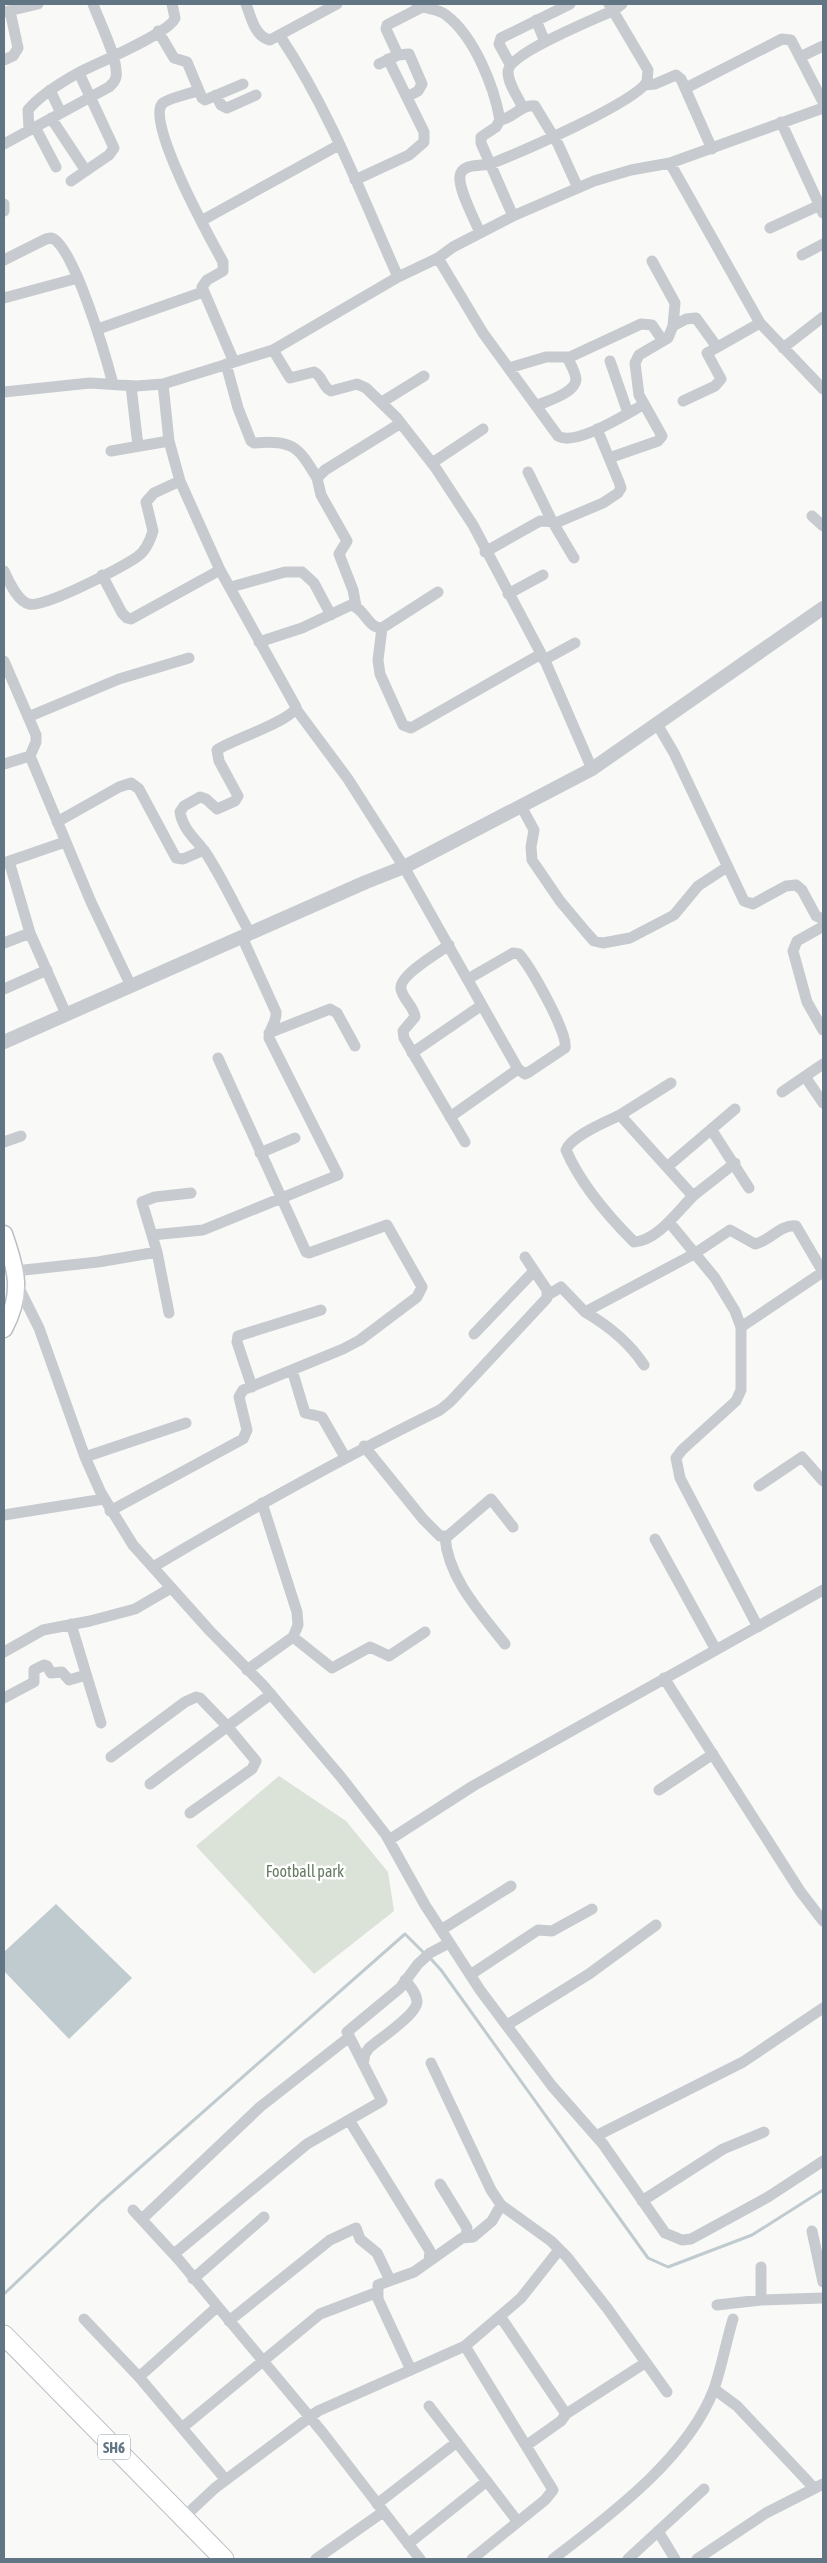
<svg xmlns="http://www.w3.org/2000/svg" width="827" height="2563" font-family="'Asap Condensed',sans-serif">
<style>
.green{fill:#dbe2d8}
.water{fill:#c0cbcf}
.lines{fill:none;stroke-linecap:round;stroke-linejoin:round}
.stream{stroke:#c0cbcf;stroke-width:3}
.secondary-casing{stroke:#b9bfc3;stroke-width:19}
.primary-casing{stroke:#babec2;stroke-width:21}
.minor{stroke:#c7cbcf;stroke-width:11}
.tertiary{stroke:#c7cbcf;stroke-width:14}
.secondary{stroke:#fff;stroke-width:16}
.primary{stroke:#fff;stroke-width:19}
.labels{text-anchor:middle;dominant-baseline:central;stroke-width:5;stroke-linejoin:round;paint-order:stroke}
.shield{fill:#fff;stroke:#919ea9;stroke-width:1}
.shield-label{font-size:15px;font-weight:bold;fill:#627584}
.park-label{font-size:16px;fill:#667a62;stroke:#fff}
</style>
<rect width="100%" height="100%" fill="#f9f9f7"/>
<path class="green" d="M279 1776 346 1821 388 1872 394 1911 314 1974 196 1846Z"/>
<path class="water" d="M56 1904 132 1978 69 2039 4 1971V1952Z"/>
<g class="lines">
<path class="stream" d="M430 1958 441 1970 648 2258 668 2267 752 2235 823 2190
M4 2294 101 2202 405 1934 425 1954"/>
<g class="secondary-casing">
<path id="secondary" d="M4 1234C17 1271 23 1293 4 1329"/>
</g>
<g class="primary-casing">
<path id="primary" d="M4 2335 224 2559"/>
</g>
<path class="minor" d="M246 4C251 17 255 37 270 40L337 4
M417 4C426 10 437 8 446 15 474 36 494 86 500 120L496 127 481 137V143L513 216
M4 12 38 4
M536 20 545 42
M158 31 174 58 187 62 202 98 205 100 243 84
M280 36C330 111 362 196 398 277
M398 55 386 29 387 25 422 7
M800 57 823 46
M4 60 13 56 18 48 10 11
M379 64 398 55 409 54 422 84 418 91 407 97
M510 64 499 44 501 38 570 4
M645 85 655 84 676 75 681 79 712 149
M686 88 782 39 791 40 823 102
M50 90 61 113
M198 91C191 93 166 99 162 104 146 123 211 240 223 262V271L207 280 202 287 234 362
M216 95 221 105 227 108 256 95
M523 108C518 97 508 84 508 72 508 53 596 19 614 10L622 4
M51 118 86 171
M500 120C514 118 521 104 535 106L558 144 578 188
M781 122 823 213
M35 127 56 167
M29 130 28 110C40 95 60 83 78 73 95 64 170 33 175 18L172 4
M4 144 109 87C112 84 115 82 116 77 119 60 99 21 93 4
M670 163 760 323 823 389
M355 180 409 155 424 142V132L388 59
M71 181 109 155 114 148 79 73
M4 204V211
M201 221 339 145
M770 228 820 205
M480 233C475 220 458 189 460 176 462 162 485 167 493 163 523 151 632 104 647 82L648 70 609 4
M802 255 823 244
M438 258 483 333 558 436C575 447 626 414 643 405
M4 260 46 239 51 238C73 242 107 361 113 384
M4 298 78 278
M673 326 686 319 696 318 717 347
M98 329 203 292
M783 348 823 317
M273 350 290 378 314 372C323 376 322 387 331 391L357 384 366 388 396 417 435 467 473 525 546 663 592 769
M610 361 628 413
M226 364 238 408 251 441 254 443C293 440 298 446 317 478
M509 368 546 357H570L641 324 652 325 663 341
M163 384 169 441 180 481 220 570 296 707C292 721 231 740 217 750L219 761 238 796 235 801 217 809 206 799 200 797 184 806 180 812C183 832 200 842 209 858 224 882 236 908 250 933
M131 386 138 446
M4 392 90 383 136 386 163 384 273 350 398 277 438 258 453 247 513 216 594 181 631 170 670 163 823 108
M683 401 715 386 721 379 707 353 760 323
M382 402 424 376
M536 406C546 401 574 394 576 380 576 373 570 363 567 357
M111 451 169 441
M609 458 658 441 662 436 639 395 635 363 639 355 668 338 673 326 675 303 652 261
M432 463 483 429
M528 472 552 521 574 558
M812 516 823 526
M485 552 540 521 558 522 603 503 618 493 621 488 619 482 597 429
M4 571C9 581 17 601 29 604 43 609 122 567 137 557 146 551 150 541 153 531L146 502 154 493 180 481
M102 575 122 613 127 618 131 619 220 570
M231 587 285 572H302L314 583 331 615
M508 594 543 575
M356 606 353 590 339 554 347 541 321 495 317 478 325 470 401 423
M382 628 378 660 380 674 403 725 411 728 541 654
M259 642 302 628 351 605C365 608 367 628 382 628L438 592
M544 660 575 643
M4 661 36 735V742L30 756 91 902 131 986
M296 709 348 779 404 867 518 1069 525 1074 529 1072 565 1048C569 1034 530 966 519 954L513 953 468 979
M28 717 119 679 189 658
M657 724 674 753 744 901 753 904 786 886 796 885 802 890 816 916 823 919
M4 764 30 756
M521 806 534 830 531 847 532 860 560 901 586 932 594 941 603 943 630 938 674 915 698 886 727 867
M57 822 119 787 131 783 139 789 176 858 183 859 204 850
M9 861 30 933 66 1014
M4 863 65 842
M822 927 797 941 793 951 807 1002 823 1030
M4 943 30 933
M449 945C439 952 398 976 401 989 403 1000 414 1006 415 1017L403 1031 404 1038 465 1142
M4 989 47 970
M269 1033 330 1009 337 1013 355 1046
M412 1053 482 1005
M806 1078 823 1103
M782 1092 823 1064
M620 1115C606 1122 571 1136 566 1150 581 1185 608 1216 634 1242 657 1241 677 1212 693 1196L620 1115 671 1083
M450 1117 518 1069
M711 1129 749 1188
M4 1142 21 1136
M260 1153 295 1138
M667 1167 735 1109
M693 1196 735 1163
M669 1222 715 1278 735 1311 741 1327V1390L736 1401 682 1450 676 1458 680 1478 758 1627
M152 1235 203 1230 338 1175 269 1038C269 1028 277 1023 276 1012L242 937
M15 1271 98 1262 157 1252
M17 1284 39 1328 85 1457 101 1493 133 1545 210 1631 263 1685 341 1777 386 1835 425 1905 480 1990 552 2086 603 2144 665 2233 682 2240 691 2239 768 2197 823 2161
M548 1295 561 1287 585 1312 694 1254 730 1230 755 1244C770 1241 780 1224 796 1226L823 1272
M585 1312C609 1326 629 1342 644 1365
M169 1313 157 1252 142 1202 155 1197 191 1193
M741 1327 823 1272
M474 1334 534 1271
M292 1370 305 1413 322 1417 345 1457
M252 1387 237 1342 238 1336 321 1310
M364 1446 423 1519 440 1536H448L491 1499 513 1527
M85 1457 186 1423
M759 1486 802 1457 823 1481
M262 1503 297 1612 298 1625 293 1637
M110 1511 243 1439 247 1430 239 1397 243 1390 343 1349 360 1340 417 1297 422 1287 387 1225 309 1253 306 1252 218 1058
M4 1515 104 1499
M445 1537C448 1578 480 1612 505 1644
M655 1539 716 1650
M153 1567C247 1511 342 1458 440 1410L450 1402 547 1298V1290L525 1257
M71 1624 101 1723
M4 1652 43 1630 90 1621 135 1609 171 1588
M247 1670 293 1637 332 1668 370 1647 389 1656 425 1632
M664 1678 800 1891 823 1921
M4 1698 34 1682V1670L44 1665 47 1666 51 1673 62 1672 69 1680 86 1675
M111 1757 185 1702 196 1697 200 1698 227 1726 256 1761 252 1769 190 1813
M150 1784 271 1694
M659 1790 713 1754
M389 1840 473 1786 823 1590
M441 1930 511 1886
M470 1975 538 1930 552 1931 592 1909
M507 2025 589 1974 656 1925
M431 2063 491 2190 501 2205 551 2241 567 2257 607 2308 667 2392
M363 2064 365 2054 369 2048C379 2039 418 2014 417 2001 416 1993 410 1986 405 1980
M349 2120 430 2251 429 2261
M596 2136 743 2062 823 2008
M440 2184 467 2228 466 2237
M642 2201 723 2149 764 2132
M133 2210 179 2260 323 2433 420 2559
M142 2219 260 2107 348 2038
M812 2231 823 2282
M174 2254 307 2144 382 2101 347 2032 400 1988 418 1964 430 1953 449 1943
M761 2267V2300
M193 2279 264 2217
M717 2305 761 2300 823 2298
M500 2316 566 2414
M84 2319 139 2377 226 2480
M229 2321 330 2240 356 2228 360 2239 377 2253 390 2280
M465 2346 553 2490 545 2500 472 2559
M411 2370 378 2299V2285L414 2272 462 2238 473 2237 492 2221 501 2205
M139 2377 217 2307
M714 2389 737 2406 814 2488
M429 2406 518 2522
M183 2427 320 2314 378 2292
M527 2445 561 2421 566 2414 645 2363
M377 2504 457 2442
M183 2518 215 2488 318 2411 465 2346 521 2298 559 2250
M658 2531 675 2559
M408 2544 487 2481
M316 2559 383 2512
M553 2559C609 2516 688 2458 714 2389 722 2366 726 2342 733 2319
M628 2559 704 2489
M697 2559 766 2513 823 2484"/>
<path class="tertiary" d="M4 1042 366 882 404 867 592 769 823 608"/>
<use href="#secondary" class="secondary"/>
<use href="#primary" class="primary"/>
</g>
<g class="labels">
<rect class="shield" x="98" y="2434.5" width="32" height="25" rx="4"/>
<g class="shield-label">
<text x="114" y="2447">SH6</text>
</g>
<g class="park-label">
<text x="305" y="1871">Football park</text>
</g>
</g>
<rect width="827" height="2563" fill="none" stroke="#627584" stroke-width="10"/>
</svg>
